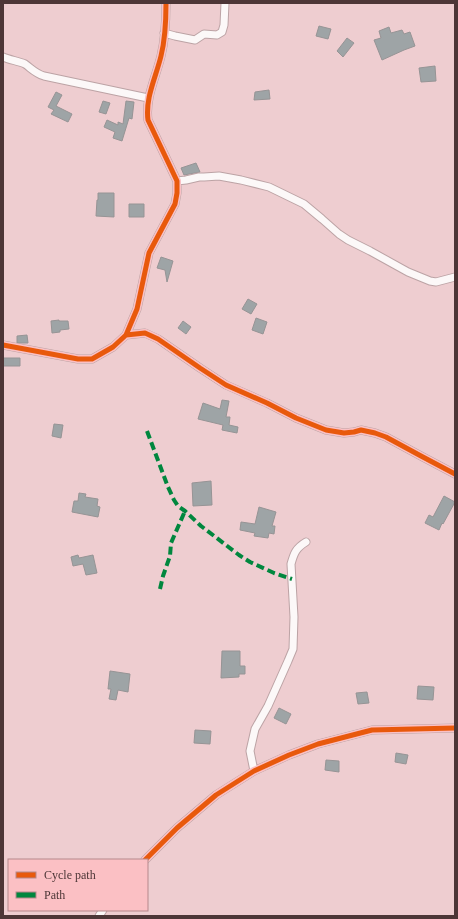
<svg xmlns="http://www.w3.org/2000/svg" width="458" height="919" font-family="'Times New Roman',serif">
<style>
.building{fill:#9ea4a6;stroke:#969495}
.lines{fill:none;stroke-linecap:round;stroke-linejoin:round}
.minor-casing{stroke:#bca3a5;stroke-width:9}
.minor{stroke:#fcf8f8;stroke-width:7}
.quiet{stroke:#00873e;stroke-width:4;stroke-dasharray:8 4;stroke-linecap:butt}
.cycleway-casing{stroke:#fbc0c4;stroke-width:8}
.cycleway{stroke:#e8590c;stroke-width:5}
</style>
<rect width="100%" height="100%" fill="#eecdd0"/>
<path class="building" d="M319 26 331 29 328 39 316 36Z
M389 27 391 33 402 30 404 34 410 32 415 46 404 50 382 60 374 40 381 38 379 31Z
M347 38 354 43 343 57 337 51Z
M435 66 436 81 421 82 419 68Z
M269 90 270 99 254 100 255 92Z
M56 92 62 95 56 106 72 114 68 122 51 114 54 110 48 107Z
M103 101 110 103 106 114 99 112Z
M126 101 134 102 132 119 129 118 122 141 113 138 115 132 104 127 107 120 118 125V122L123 124Z
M196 163 200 172 184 175 181 168Z
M98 193H114V217L96 216 97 200H98Z
M129 204H144V217H129Z
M161 257 173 261 167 282 165 270 157 268Z
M248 299 257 304 251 314 242 309Z
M256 318 267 322 263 334 252 330Z
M59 320V321H68L69 329 60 330V332L52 333 51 321Z
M183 321 191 327 186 334 178 328Z
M27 335 28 343H17V336Z
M3 358H20V366H3Z
M222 400 229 401 226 417H230L229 425 238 427 237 433 222 430 223 425 198 419 203 403 220 409Z
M54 424 63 425 61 438 52 436Z
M211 481 212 505 193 506 192 483Z
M79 493 86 494 85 497 98 499 97 506 100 507 98 517 72 512 74 501H78Z
M444 496 455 502 443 524 442 523 439 530 425 523 429 515 433 517Z
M259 507 276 512 272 526H275L274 534 269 533 268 538 254 536 255 533 240 530 241 522 255 524Z
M78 555 79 558 93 555 97 573 86 575 83 564 73 566 71 557Z
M222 651H240V666H245V674H239V677L221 678Z
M110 671 130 674 128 692 118 690 116 700 109 699 111 689H108Z
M418 686 434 687 433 700 417 699Z
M367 692 369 703 358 704 356 693Z
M279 708 291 714 286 724 274 718Z
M195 730 211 731 210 744 194 743Z
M396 753 408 755 406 764 395 762Z
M326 760 339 761V772L325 770Z"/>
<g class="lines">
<g class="minor-casing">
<path id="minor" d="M164 33 175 36 195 40 204 34 217 35 222 32 224 25 225 3
M3 57C10 60 18 61 25 64 32 69 35 73 44 76L148 98
M177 181 186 180 199 177H204L219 176 241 180 269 187 304 204 322 219 339 234 348 240 370 251 408 272 430 281 436 282 455 277
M126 335 145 333 158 339 200 368 226 385 267 403 296 418 326 430 344 433 354 432 361 430 375 433 386 437 421 456 455 474
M3 345 78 359H92L113 347 126 335 137 309 149 253 175 204 177 193V181L148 120C145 98 156 77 161 56 165 40 166 20 166 3
M254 771 250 751 255 729 268 706 288 661 293 649 294 617 291 564C294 553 296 548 306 542
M145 860 177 828 216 795 254 771 289 755 318 744 372 730 455 728
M99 916 103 910"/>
</g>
<use href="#minor" class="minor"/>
<path class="quiet" d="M147 431 168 487 174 500 178 506 185 511 201 526 239 555 250 562 274 573 292 579
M160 589 163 576 170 556 171 543 185 511"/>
<g class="cycleway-casing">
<path id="cycleway" d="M126 335 145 333 158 339 200 368 226 385 267 403 296 418 326 430 344 433 354 432 361 430 375 433 386 437 421 456 455 474
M3 345 78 359H92L113 347 126 335 137 309 149 253 175 204 177 193V181L148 120C145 98 156 77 161 56 165 40 166 20 166 3
M145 860 177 828 216 795 254 771 289 755 318 744 372 730 455 728"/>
</g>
<use href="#cycleway" class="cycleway"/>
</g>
<rect width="458" height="919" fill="none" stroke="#4d3637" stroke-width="8"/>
<rect x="8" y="859" width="140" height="52" fill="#fbc0c4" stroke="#b5898c"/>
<rect x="16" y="872" width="20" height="6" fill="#e8590c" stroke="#b5898c"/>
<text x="44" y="879" font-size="12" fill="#4d3637">Cycle path</text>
<rect x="16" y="892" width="20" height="6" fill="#00873e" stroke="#b5898c"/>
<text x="44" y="899" font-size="12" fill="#4d3637">Path</text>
</svg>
